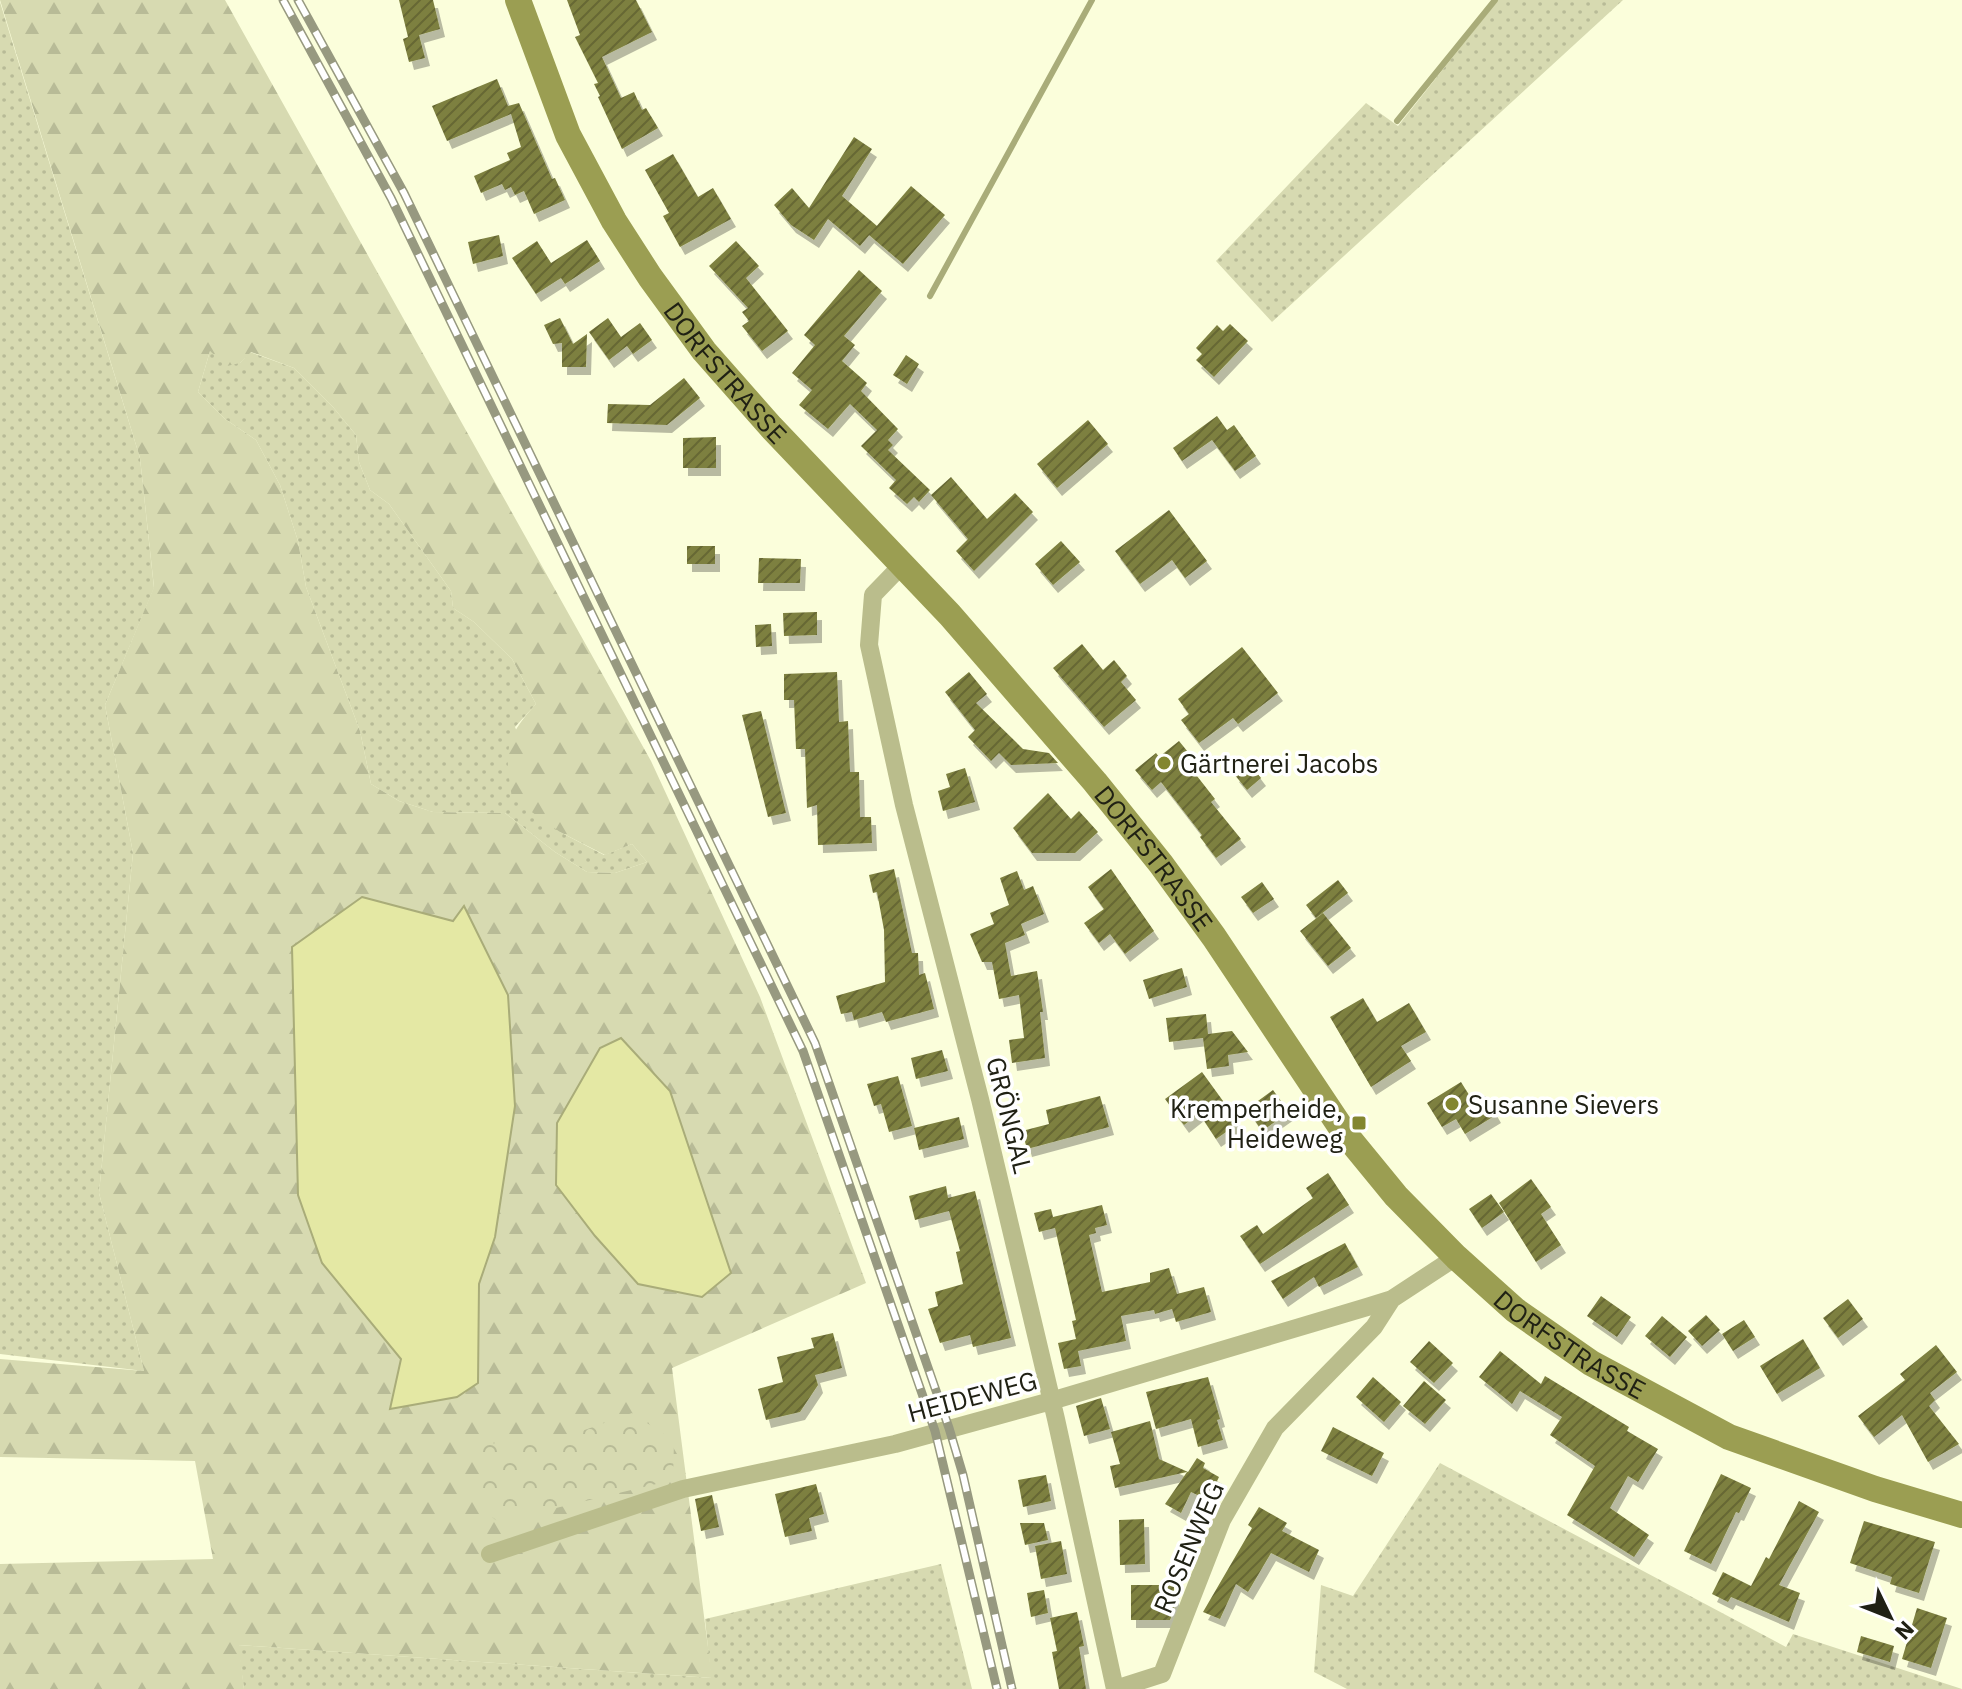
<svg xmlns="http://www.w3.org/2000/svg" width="1962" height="1689" font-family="'IBM Plex Sans',sans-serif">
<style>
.grass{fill:url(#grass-dots)}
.forest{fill:url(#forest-firs);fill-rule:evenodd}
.park{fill:url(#park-crowns)}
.water{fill:#e4e8a4;stroke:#a9ac79;stroke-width:2}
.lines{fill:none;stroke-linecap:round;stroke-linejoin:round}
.stream{stroke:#a9ac79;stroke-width:6}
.building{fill:url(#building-hatch);filter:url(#shadow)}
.street{stroke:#babd8c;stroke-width:18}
.secondary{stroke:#9b9e52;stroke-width:26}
.rail-casing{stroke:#979980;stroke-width:9}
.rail{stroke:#fff;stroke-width:6;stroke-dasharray:18;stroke-linecap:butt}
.poi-dot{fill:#838630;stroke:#fff;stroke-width:3}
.labels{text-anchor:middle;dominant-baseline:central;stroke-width:7;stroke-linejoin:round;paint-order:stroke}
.street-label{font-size:26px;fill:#202114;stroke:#fff}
.poi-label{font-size:26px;fill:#202114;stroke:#fff;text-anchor:start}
</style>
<defs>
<pattern id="grass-dots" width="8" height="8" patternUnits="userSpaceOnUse" patternTransform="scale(2)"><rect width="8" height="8" fill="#d7dab1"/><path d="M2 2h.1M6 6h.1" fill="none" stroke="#b8bb97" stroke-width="1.8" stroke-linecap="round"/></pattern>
<pattern id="forest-firs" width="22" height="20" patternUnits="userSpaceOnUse" patternTransform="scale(2)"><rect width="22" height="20" fill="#d7dab1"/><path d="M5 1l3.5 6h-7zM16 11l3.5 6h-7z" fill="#b8bb97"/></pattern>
<pattern id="park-crowns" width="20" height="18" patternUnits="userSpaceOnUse" patternTransform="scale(2)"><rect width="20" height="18" fill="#d7dab1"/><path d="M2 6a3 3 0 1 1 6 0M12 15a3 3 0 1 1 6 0" fill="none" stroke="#b8bb97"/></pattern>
<pattern id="building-hatch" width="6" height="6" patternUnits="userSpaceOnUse" patternTransform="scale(2)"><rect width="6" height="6" fill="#7d803f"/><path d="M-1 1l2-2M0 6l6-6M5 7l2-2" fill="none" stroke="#666834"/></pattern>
<filter id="shadow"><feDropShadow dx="5" dy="8" stdDeviation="0" flood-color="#0004"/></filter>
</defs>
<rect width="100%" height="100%" fill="#fbfedb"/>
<path class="grass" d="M1498 0H1623L1272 322 1216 261 1366 103 1398 126Z
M0 2 140 458 154 588 105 705 133 853 99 1193 144 1371 0 1354Z
M210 351 240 363 250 352 294 368 333 407 356 435 359 462 370 490 389 504 451 591 453 608 474 622 512 659 536 704 515 727 560 832 604 855 632 844 647 862 615 873 587 872 555 852 505 813 433 812 399 801 371 784 360 731 306 587 298 541 280 485 256 440 225 419 198 392Z
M1440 1463 1786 1647 1793 1634 1962 1689H1347L1314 1672 1321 1585 1353 1596Z
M941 1564 972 1689H244L238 1645 711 1678 705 1619Z"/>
<path class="forest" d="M0 0H225L651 761 760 997 866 1283 672 1368 712 1678 239 1645 244 1689H0V1564L213 1559 195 1461 0 1457V1359L144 1371 99 1193 133 853 105 705 154 587 140 458ZM210 351 227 366 240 363 251 352 294 368 333 407 356 435 359 462 370 490 389 504 451 591 453 608 474 622 512 659 536 704C503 740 505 752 512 798L560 832 605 855 632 844 647 862 615 873 587 872 555 852 505 813 433 812 399 801 371 784 360 731 306 587 298 541 280 485 256 440 225 419 198 392ZM362 897 453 921 464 907 508 995 515 1106 495 1237 479 1284 477 1314 390 1409 401 1359 322 1263 298 1195 292 947Z"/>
<path class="park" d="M632 1413 674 1441 673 1480 498 1522 484 1510 476 1444 554 1441Z"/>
<path class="water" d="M362 897 453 921 464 906 508 995 515 1106 495 1237 479 1284 478 1383 457 1397 390 1409 401 1359 322 1263 298 1195 292 947Z
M621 1038 670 1091 731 1273 702 1297 638 1284 595 1236 556 1185 557 1123 600 1048Z"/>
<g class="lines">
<path class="stream" d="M1397 121 1495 0
M930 296 1092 0"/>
</g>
<path class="building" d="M399 0H433L440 29 419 35 425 58 409 62 403 39 408 37Z
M567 0H636L652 32 602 57 621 98 634 92 642 110 646 108 658 128 622 149 598 97 600 96 594 84 598 83 575 37 580 35Z
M497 79 510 111 508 106 519 103 552 179 555 178 565 200 534 214 524 191 515 195 511 187 505 190 502 184 481 193 474 176 510 160 507 153 521 147 511 114 447 141 432 106Z
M854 137 872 149 842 196 877 226 860 246 828 219 814 240 791 225 774 205 792 188 809 208Z
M673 154 698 197 713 188 731 219 680 247 663 216 669 213 645 170Z
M911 186 945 215 903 264 869 235Z
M499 235 503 256 473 264 468 242Z
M587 240 600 261 565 284 561 278 536 294 512 258 537 241 551 263Z
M736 241 759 266 746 278 788 331 762 351 742 326 749 321 742 312 748 308 709 266Z
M859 270 882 291 844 336 855 345 842 361 867 383 861 391 898 429 888 440 893 445 888 450 930 490 919 502 914 497 907 504 889 488 896 480 861 446 877 430 850 404 828 429 799 405 812 390 792 373 815 345 804 335Z
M560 318 573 344 587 334 586 367H562V343L553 344 544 325Z
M608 318 621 337 640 323 652 340 633 354 627 346 609 360 589 332Z
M1230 324 1248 341 1214 377 1196 360 1202 354 1196 348 1217 325 1223 331Z
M906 355 919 364 907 384 893 375Z
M684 378 700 398 667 425 607 423 608 404 650 405Z
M1217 416 1227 430 1234 425 1256 456 1235 471 1212 440 1182 461 1173 448Z
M1088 420 1108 444 1057 488 1037 464Z
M716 437V468H683V438Z
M951 477 987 519 1015 493 1033 512 974 571 956 551 968 539 931 495Z
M1169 510 1207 561 1185 578 1172 560 1140 584 1115 551Z
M1061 541 1080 562 1053 585 1035 564Z
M687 546H715V564H687Z
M759 558 801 559 800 583H758Z
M817 612V635L784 636 783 613Z
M771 624 772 646 756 647 755 625Z
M1082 644 1103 670 1114 660 1127 676 1121 682 1136 700 1104 727 1053 668Z
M1242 647 1278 693 1238 724 1233 718 1199 743 1181 720 1189 714 1178 699Z
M837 672 839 722 848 721 850 772H859L860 817H871L872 843 818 845 817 805 807 808 805 749H796L794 700H784V674Z
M969 672 987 694 976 703 1023 749 1049 753 1058 763 1011 765 999 753 991 761 968 737 975 730 945 692Z
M761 711 786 813 768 817 742 715Z
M1179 741 1192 757 1186 762 1215 799 1211 802 1241 839 1216 858 1200 837 1202 835 1161 782 1152 790 1135 770 1156 753 1159 757Z
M1249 762 1261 778 1247 790 1234 774Z
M965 768 975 802 943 811 938 791 950 787 946 774Z
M1048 793 1071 819 1079 811 1098 832 1075 853H1032L1013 828Z
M894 869 912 953H918L919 975 925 973 934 1009 886 1022 882 1012 854 1020 852 1012 841 1014 836 996 885 982 884 930 877 892 873 893 869 875Z
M1111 869 1154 931 1125 954 1110 934 1099 943 1084 923 1104 909 1088 887Z
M1017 871 1024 890 1033 886 1044 914 1021 924 1025 935 1005 943 1011 976 1037 971 1043 1012H1040L1045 1058 1012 1063 1009 1040 1024 1038 1019 995 999 999 992 962H982L970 934 994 924 990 913 1009 905 1000 878Z
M1338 880 1348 893 1316 918 1306 905Z
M1262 882 1274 899 1253 913 1241 897Z
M1323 913 1351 948 1328 966 1300 931Z
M1182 968 1187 987 1149 999 1143 980Z
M1363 998 1377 1022 1409 1003 1426 1032 1401 1046 1411 1061 1371 1087 1330 1017Z
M1206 1014 1208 1034 1232 1031 1248 1052 1228 1055 1229 1066 1207 1069 1203 1038 1169 1042 1166 1018Z
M942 1050 948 1071 916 1079 911 1058Z
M1202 1072 1239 1123 1216 1139 1199 1113 1184 1125 1165 1099Z
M898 1076 912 1126 889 1132 881 1104 874 1106 867 1084Z
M1461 1082 1474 1103 1485 1096 1496 1115 1465 1134 1456 1119 1442 1127 1427 1103Z
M1273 1090 1289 1112 1262 1131 1247 1109Z
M1100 1096 1109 1127 1027 1149 1022 1131 1049 1124 1046 1110Z
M959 1117 964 1139 919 1150 914 1128Z
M1328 1173 1349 1205 1260 1264 1240 1236 1257 1225 1263 1234 1313 1198 1306 1188Z
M1531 1179 1551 1207 1541 1214 1561 1245 1536 1262 1499 1203Z
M946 1186 948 1198 975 1191 1011 1338 973 1347 970 1335 940 1343 928 1309 938 1306 935 1292 963 1284 956 1252 960 1251 949 1211 915 1220 909 1196Z
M1491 1194 1504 1212 1482 1228 1469 1209Z
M1102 1205 1107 1225 1095 1228 1096 1233 1089 1235 1102 1292 1150 1282V1273L1169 1268 1177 1294 1204 1287 1211 1312 1176 1322 1172 1309 1155 1314 1154 1310 1121 1316 1126 1341 1078 1351 1081 1366 1064 1369 1058 1343 1076 1339 1072 1321 1076 1320 1055 1228 1039 1232 1034 1213 1051 1209 1053 1217Z
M1345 1243 1358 1267 1319 1287 1314 1277 1283 1299 1271 1281Z
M1601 1296 1631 1317 1617 1337 1587 1316Z
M1848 1299 1863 1319 1838 1338 1823 1318Z
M1706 1315 1720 1330 1702 1346 1688 1331Z
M1662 1316 1687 1337 1670 1357 1645 1336Z
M1744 1320 1755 1337 1733 1351 1722 1334Z
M833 1333 842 1368 815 1375 818 1385 800 1412 766 1420 758 1389 783 1382 777 1357 814 1348 811 1338Z
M1803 1339 1820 1368 1777 1394 1760 1366Z
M1429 1341 1453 1363 1434 1383 1410 1362Z
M1936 1345 1957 1372 1930 1393 1935 1400 1929 1406 1959 1444 1928 1462 1902 1415 1874 1437 1858 1416 1905 1380 1900 1374Z
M1500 1351 1541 1384 1545 1376 1629 1427 1627 1431 1658 1449 1638 1482 1628 1476 1610 1508 1649 1535 1634 1557 1567 1515 1595 1466 1550 1435 1562 1417 1520 1391 1512 1404 1479 1377Z
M1208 1377 1220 1419 1217 1420 1223 1440 1198 1447 1191 1419 1156 1429 1146 1392Z
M1373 1377 1401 1402 1384 1422 1356 1397Z
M1424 1381 1446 1400 1425 1424 1403 1406Z
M1101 1398 1110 1429 1084 1436 1076 1406Z
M1150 1421 1159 1459 1188 1472 1197 1458 1205 1463 1203 1468 1219 1477 1208 1500 1191 1492 1181 1513 1165 1504 1187 1472 1115 1488 1110 1466 1120 1464 1111 1432Z
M1333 1427 1384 1453 1372 1476 1321 1451Z
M1721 1474 1751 1488 1739 1513 1736 1512 1711 1564 1684 1551Z
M1046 1475 1051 1501 1023 1507 1018 1480Z
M816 1484 824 1514 809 1518 812 1531 785 1537 775 1494Z
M712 1495 719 1527 701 1531 695 1499Z
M1799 1501 1819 1512 1779 1585 1800 1593 1789 1622 1731 1597 1728 1602 1712 1594 1723 1572 1751 1586 1766 1557 1769 1559Z
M1259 1507 1287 1523 1282 1531 1319 1550 1309 1572 1271 1553 1248 1592 1236 1584 1220 1619 1203 1612 1252 1528 1248 1525Z
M1144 1519 1145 1564 1120 1565 1119 1520Z
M1864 1521 1935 1542 1919 1593 1890 1584 1892 1577 1850 1563Z
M1020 1523H1044L1048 1540 1025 1545Z
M1061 1541 1067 1574 1041 1579 1035 1546Z
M1131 1585H1174V1610L1170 1620H1131Z
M1044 1590 1048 1613 1031 1617 1027 1593Z
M1917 1608 1947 1618 1931 1668 1902 1659Z
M1077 1612 1084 1646 1079 1647 1086 1689H1059L1052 1652 1057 1651 1050 1618Z
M1861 1636 1894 1646 1890 1662 1857 1652Z"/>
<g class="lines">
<path class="street" d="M902 565 873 595 869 645 904 805 980 1099 1056 1419 1115 1689
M490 1554 683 1489 895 1444 1051 1401 1367 1307 1392 1299 1456 1257
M1115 1689 1162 1674 1222 1520 1275 1428 1374 1327 1392 1299"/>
<path class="secondary" id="s1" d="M518 0 568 135 614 221 650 277 704 351 771 427 950 615 1095 782 1161 864 1214 937 1346 1135 1396 1196 1456 1257 1515 1310 1591 1363 1729 1437 1875 1489 1962 1515"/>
<g class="rail-casing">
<path id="rail" d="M283 0 391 198 803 1051 935 1431 997 1689
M298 0 404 193 815 1043 949 1428 963 1475 1012 1689"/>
</g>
<use href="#rail" class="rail"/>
</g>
<g class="poi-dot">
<circle cx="1164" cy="763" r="8"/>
<circle cx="1452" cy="1104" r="8"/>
<rect x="1351" y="1115" width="16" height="16" rx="4"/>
</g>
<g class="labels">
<g class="street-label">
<text stroke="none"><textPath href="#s1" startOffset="430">DORFSTRASSE</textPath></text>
<text stroke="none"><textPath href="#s1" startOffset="1078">DORFSTRASSE</textPath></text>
<text transform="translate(1010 1115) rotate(76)">GRÖNGAL</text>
<text stroke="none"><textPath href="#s1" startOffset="1724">DORFSTRASSE</textPath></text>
<text transform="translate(972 1396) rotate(-15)">HEIDEWEG</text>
<text transform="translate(1188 1547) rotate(-67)">ROSENWEG</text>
</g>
<g class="poi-label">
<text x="1180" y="763">Gärtnerei Jacobs</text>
<text x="1468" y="1104">Susanne Sievers</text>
<text x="1343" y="1108" text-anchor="end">Kremperheide,<tspan x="1343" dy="30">Heideweg</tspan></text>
</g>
</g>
<g transform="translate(1890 1617) rotate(133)" stroke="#ffffff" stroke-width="6" paint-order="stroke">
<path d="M0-6L14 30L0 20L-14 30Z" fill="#202114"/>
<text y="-12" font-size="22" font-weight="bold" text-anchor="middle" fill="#202114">N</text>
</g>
</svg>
